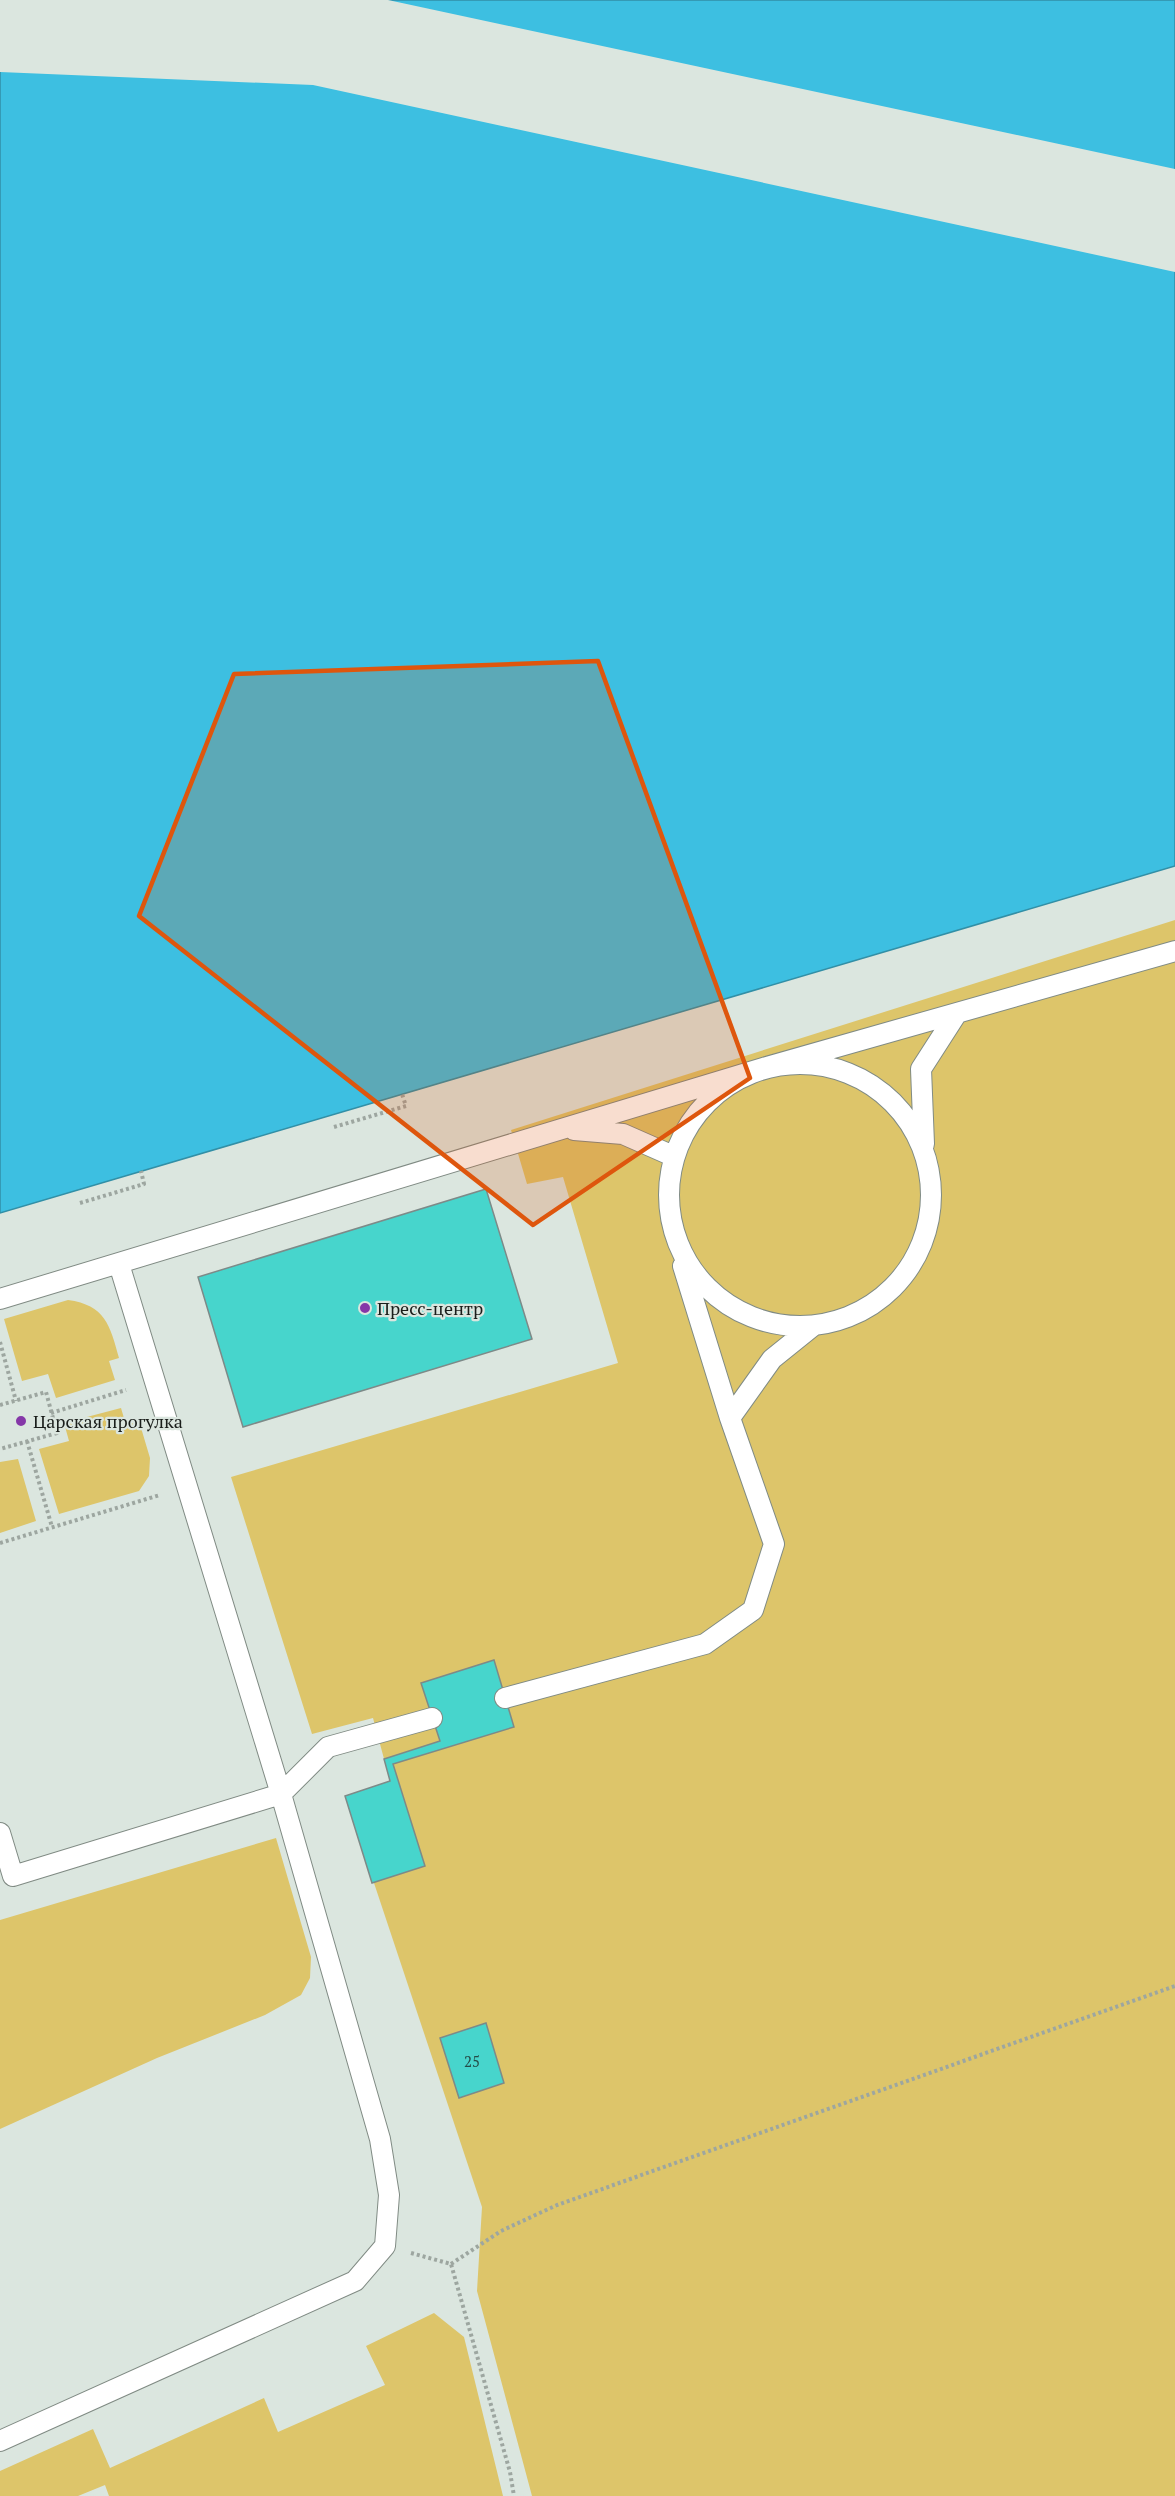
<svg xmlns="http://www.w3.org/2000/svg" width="1175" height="2496" font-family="'PT Serif',serif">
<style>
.green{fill:#ddc56a}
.water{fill:#3dbfe1;stroke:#328fa6;stroke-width:1.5}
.pier{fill:#dbe6df}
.building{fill:#47d5cc;stroke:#7d8a88;stroke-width:1.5}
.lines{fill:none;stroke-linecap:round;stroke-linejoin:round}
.lane-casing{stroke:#808b84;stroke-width:22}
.path{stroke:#9da6a0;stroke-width:4;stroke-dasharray:3 3;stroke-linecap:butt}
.lane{stroke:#fff;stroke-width:20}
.marked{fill:#de560d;fill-opacity:0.2;stroke:#de560d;stroke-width:4.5;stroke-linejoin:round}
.poi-dot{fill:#8537a8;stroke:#dbe6df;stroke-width:2}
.labels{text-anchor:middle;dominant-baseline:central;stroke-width:4.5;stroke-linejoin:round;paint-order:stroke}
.number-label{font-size:15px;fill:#254c47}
.poi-label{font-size:18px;fill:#1a1e1b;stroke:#dbe6df;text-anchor:start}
</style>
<rect width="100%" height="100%" fill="#dbe6df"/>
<path class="green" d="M1175 920V2496H532L477 2291 482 2207 345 1796 390 1781 373 1718 312 1734 231 1477 618 1363 563 1177 527 1184 511 1130Z
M68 1300C105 1305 110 1325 119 1358L109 1361 115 1380 56 1398 48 1374 22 1381 4 1319Z
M121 1408 126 1425 139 1421 150 1458 149 1476 139 1491 59 1514 39 1449 69 1441 64 1423Z
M18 1459 36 1521 0 1533V1462Z
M276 1838 311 1957 310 1978 301 1995 265 2015 157 2058 0 2129V1920Z
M434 2313 464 2337 503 2496H109L105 2485 78 2496H0V2471L93 2429 110 2468 264 2398 278 2432 385 2385 366 2346Z"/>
<path class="water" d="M0 0H1175V866L0 1213Z"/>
<path class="pier" d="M0 0H388L1175 169V272L313 85 0 72Z"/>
<path class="building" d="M486 1189 532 1339 243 1427 198 1277Z
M494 1660 514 1727 393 1764 425 1866 372 1883 345 1796 390 1781 384 1759 440 1741 421 1683Z
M486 2023 504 2083 459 2098 440 2038Z"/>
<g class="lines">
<g class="lane-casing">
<path id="lane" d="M669 1195a131 131 0 1 1 262 0a131 131 0 1 1-262 0Z
M574 1130 623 1134 673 1156
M924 1144 921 1069 957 1013
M0 1299 763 1068 1175 951
M730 1418 772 1359 813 1326
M505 1698 705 1644 753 1610 774 1544 730 1418 683 1266
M0 1833 13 1876 281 1794 328 1747 432 1718
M0 2441 355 2281 385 2246 389 2195 380 2139 281 1794 119 1264"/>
</g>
<path class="path" d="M334 1127 406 1106 402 1094
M80 1203 144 1184 141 1171
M0 1342 16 1401
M0 1405 46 1392 57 1433 0 1449
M51 1413 126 1390
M27 1441 52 1527
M0 1543 160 1495
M411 2253 451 2264 510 2472 514 2496
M451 2264 501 2231 557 2205 1175 1986"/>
<use href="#lane" class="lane"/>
</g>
<path class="marked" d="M598 661 750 1078 533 1225 139 916 234 674Z"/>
<g class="poi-dot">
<circle cx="365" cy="1308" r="6"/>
<circle cx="21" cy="1421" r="6"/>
</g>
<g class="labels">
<g class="number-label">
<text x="472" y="2061">25</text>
</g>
<g class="poi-label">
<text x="377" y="1308">Пресс-центр</text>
<text x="33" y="1421">Царская прогулка</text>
</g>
</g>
</svg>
